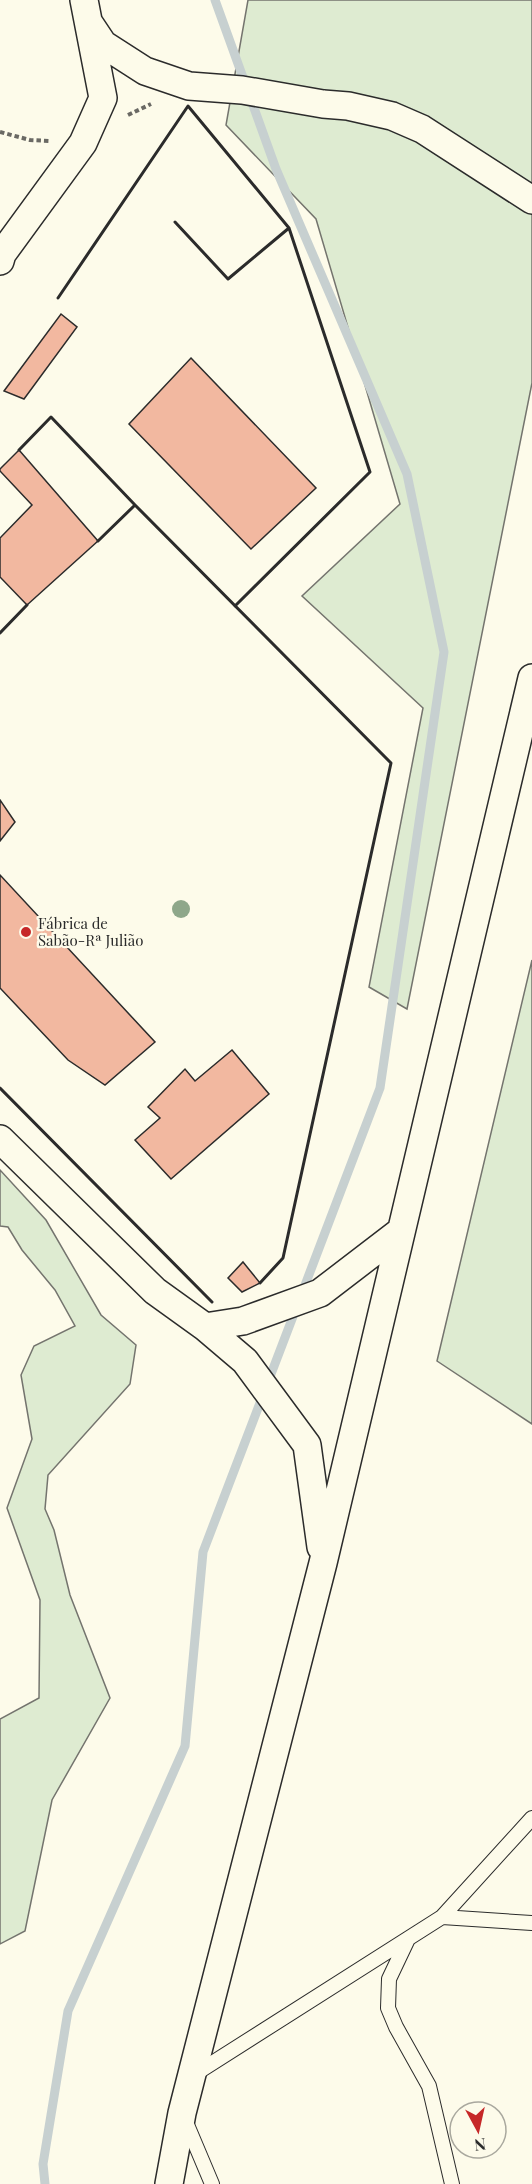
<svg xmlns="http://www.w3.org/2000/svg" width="532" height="2184" font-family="'Playfair Display',serif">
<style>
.green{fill:#deebd1;stroke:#74746e;stroke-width:1.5}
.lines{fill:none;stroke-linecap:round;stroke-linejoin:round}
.stream{stroke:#c7d0d0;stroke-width:9}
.building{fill:#f2b8a0;stroke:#2b2b2b;stroke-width:1.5}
.service-casing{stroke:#2b2b2b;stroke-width:16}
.minor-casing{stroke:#2b2b2b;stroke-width:30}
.path{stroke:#6a6964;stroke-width:4;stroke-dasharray:4.5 3;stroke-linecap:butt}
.service{stroke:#fdfbea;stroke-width:14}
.minor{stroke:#fdfbea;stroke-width:27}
.wall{stroke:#2b2b2b;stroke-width:3}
.tree{fill:#8ea78a}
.poi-dot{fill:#c62828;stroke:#fdfbea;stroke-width:2}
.labels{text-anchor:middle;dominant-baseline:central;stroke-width:4.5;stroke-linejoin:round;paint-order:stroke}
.poi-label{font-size:15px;fill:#2b2b2b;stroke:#fdfbea;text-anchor:start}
</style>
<rect width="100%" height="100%" fill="#fdfbea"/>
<path class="green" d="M248 0H532V383L407 1009 369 987 423 708 302 596 400 504 316 219 226 125Z
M532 960V1424L437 1361Z
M0 1170 46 1220 101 1315 136 1345 130 1384 48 1475 45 1509 54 1530 70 1595 110 1698 52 1800 25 1931 0 1944V1719L39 1698 40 1600 7 1508 32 1439 21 1375 34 1346 75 1326 55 1290 22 1250 8 1227 0 1226Z"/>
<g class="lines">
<path class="stream" d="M215 0 276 169 407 474 444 652 380 1088 302 1293
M45 2184 43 2164 68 2011 185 1746 203 1552 297 1306"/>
</g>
<path class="building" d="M61 314 77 327 24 399 4 391Z
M191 358 316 488 251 549 129 424Z
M19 450 98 541 27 605 0 577V538L32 505 0 471V469Z
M0 800 15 822 0 841Z
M0 875 155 1042 105 1085 68 1060 0 988Z
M232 1050 269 1094 171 1179 135 1140 160 1118 148 1107 185 1069 195 1081Z
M243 1262 260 1283 242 1292 228 1278Z"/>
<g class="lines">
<g class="service-casing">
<path id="service" d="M442 1917 532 1818
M408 1939 389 1979 388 2008 396 2027 429 2086 452 2184
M195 2074 442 1917 532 1923
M185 2120 212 2184"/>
</g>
<g class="minor-casing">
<path id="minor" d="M89 23 103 44 145 71 189 86 242 90 323 104 348 106 392 116 422 129 532 200
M0 261 2 254 83 143 103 98 84 0
M0 1139 155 1291 205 1327 245 1361 307 1445 321 1547
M205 1327 243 1321 320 1293 401 1231
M169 2184 182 2113 323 1563 532 678"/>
</g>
<path class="path" d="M128 115 151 104
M0 132 30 140 50 141"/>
<use href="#service" class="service"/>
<use href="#minor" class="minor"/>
<path class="wall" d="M175 222 228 279 289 228
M58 298 188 106 289 228 370 472 235 606
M19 450 51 417 135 505 391 763 283 1258 260 1283
M98 541 135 505
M0 633 27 605
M0 1088 212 1302"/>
</g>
<circle class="tree" cx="181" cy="909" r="9"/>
<circle class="poi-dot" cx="26" cy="932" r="6"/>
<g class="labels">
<g class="poi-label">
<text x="38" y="923">Fábrica de<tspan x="38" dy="17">Sabão-Rª Julião</tspan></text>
</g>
</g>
<g transform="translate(478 2130) rotate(172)"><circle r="28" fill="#fdfbea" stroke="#a9a89e" stroke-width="1.5"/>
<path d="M0-4.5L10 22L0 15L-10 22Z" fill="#c62828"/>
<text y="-9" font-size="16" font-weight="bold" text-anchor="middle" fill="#2b2b2b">N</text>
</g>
</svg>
